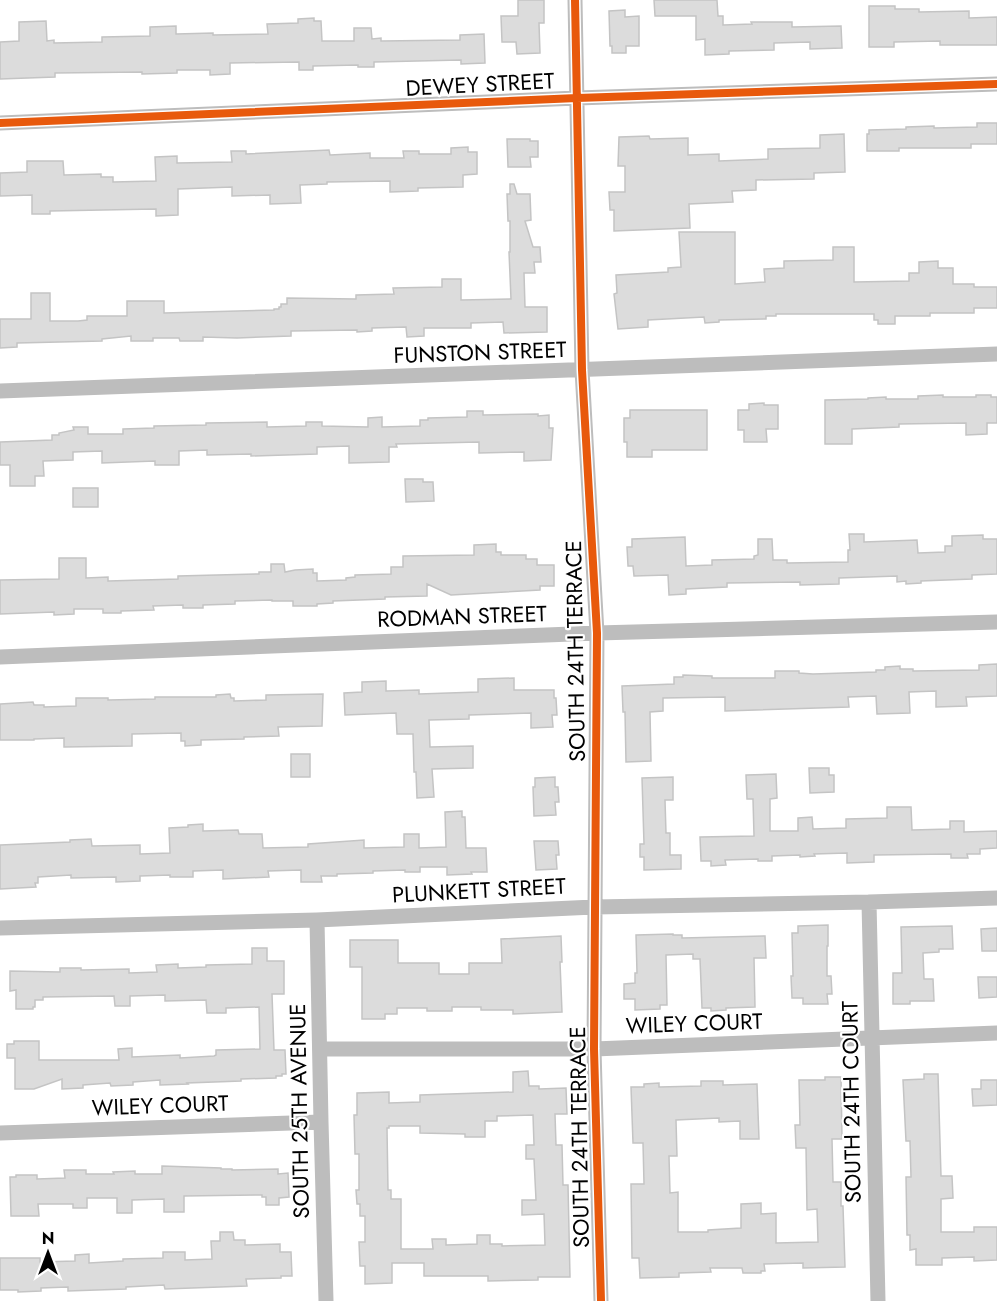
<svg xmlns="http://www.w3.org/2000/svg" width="997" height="1301" font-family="Jost,sans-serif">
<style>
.building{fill:#dcdcdc;stroke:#c4c4c4;stroke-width:1.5;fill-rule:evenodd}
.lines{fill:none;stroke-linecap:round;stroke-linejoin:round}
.minor{stroke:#bdbdbd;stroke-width:15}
.cycleway-casing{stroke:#fff;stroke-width:11}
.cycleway{stroke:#e8590c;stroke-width:8}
.labels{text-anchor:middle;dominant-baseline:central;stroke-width:4.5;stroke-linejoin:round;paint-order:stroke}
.street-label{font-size:22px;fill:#000;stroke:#fff}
</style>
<rect width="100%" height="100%" fill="#fff"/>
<path class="building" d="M518 0H544V23H539L540 53 517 54 516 42H502L501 16H518Z
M654 0H717L718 16H723V25L752 24 751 22H792V27L841 26 842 48 810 49V42L774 43V50L729 51V54L705 55V39L696 40V16H655Z
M869 6H895V9H919V12L969 11V18L997 17V45H940V41L894 42V47H869Z
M625 10V17L639 16V46H626V53H612V46H610L609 11Z
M314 18V21H321L322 41H354V28H371L372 39 381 38V41L460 40V35L484 34 485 63 461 64V60L374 62V67H358V65L313 66V70H299V62L230 63V74L210 75V70H177V73L142 74V72L55 73V77L0 79V42L19 41V22L46 21 47 41 54 40V43L102 42V37L150 36V27L176 26V34L213 33V35L268 34 267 24 298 23V19Z
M977 123H997V144H971V148H899V151H867V134H869V130L906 129V127L934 126V128L977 127Z
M844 134 845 172 814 173V179L756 180V190L732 191 733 202 689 204 690 228 614 231V210H610L609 192H625V166H618L619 137 649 136 650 139 688 138V155L719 154V161L768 159V149L820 148V135Z
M507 139H530V141H538V157H530L531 167H508Z
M468 147V152H477V174L463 175V187L418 188V191L390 192V181L327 182V184L300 185 301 203 270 204V195L232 196V187L178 189V215L156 216V209L50 211V214H32V195L0 196V173L27 172V161H63L64 175 101 174V177H113V182L156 181 155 157 177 156V163L232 162 231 151H246V154L329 150 330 155 370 153V158H404L403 151H419V154H451V148Z
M510 184H514L517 194H530L531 220 525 221 533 247H540L541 262H534L535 273H524L525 307H547V332L504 333 503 322 471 323V328H424V336L407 337 406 327 372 328V331L357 332V330L291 331V336L237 338 203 337V341H180L179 338H153V341H131V336L102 339V341L17 343V347L0 348V319H31V293H50V321H78L87 320V316H127V301H164V313L274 310V309H279V307H281V304H287V298L356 299V295L394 294 393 288 442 287V279H461V300L511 299 509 252H510V221H508L507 194H510Z
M679 232H735V284L765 282 764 269 784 268V261L833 260V247H854V282L909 281V273H919V262L938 261V268H953V284H974V287H997V308H974V313H930V316H895V324H878V320H874V314H776V316H766V319L719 320V322L705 323 704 317 648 320V327L618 329 614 294 617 293 616 275 668 272V268L681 267Z
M943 395V397H976V395H991V397H997V423H987V434L966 435V423L899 424V427L852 429V444H825V400L868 399V398L886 397V399H918V396Z
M764 403V405H778V429H766L767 442H744V430H738V410H749V404Z
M630 410H707V450H652V457H627V442H624V418H630Z
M467 411H483V415L538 414V416L549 415V428H553L551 460 524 461V452L479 453V442L396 444 397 447H389V462L349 463V446L317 447V454L251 456V454L207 455V450L179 451V465H155V461L102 463V451L73 452V460L43 461 44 476H35V486H10V465H0V442L52 440V435H59V433L74 430 73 427H88V434H123V429L154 428V426L206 425V423L267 422V427L306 426V422H322V426L368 427V418L382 417V427L420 426V420H428V418L467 417Z
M405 479H423V482H433L434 501 406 502Z
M73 488H98V507H73Z
M849 534H864V542L917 540 918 553 945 552V546H952V536L983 535V539H997V574L972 575V579L921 581V583L906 584V581L897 582V576L839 578V584L800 585V582L727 583V587L686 589V594L669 595 668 575 634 576 633 566H628L627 547H632V539L685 537 686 566 712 565V560L754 559V556L758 555V539H772L773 560H787V563L848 562V550H850Z
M496 544V552H501V555H526V559H537V565H554V586H540V590L451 595 427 584V596L385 597V599L333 601V603L317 604V606H293V601H272V600L235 601V604L203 605V608H183V605L153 606 154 610 121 611V613H103V609H74V614L54 615V612L0 614V580L59 579V558H86V578L108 577V581L178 579V576L259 574V572H271V564H284L285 572 295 570 313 569V573H317V581L346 580V578L355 577V575L391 574V567H403V556L474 555V545Z
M997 664V696L966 697 967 706 936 707V691L909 692 910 713 877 714 876 696 848 697 849 707 725 711V697L663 698V711L650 712 651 761 626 762 625 712H623L622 686 674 684V677H683V675L712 676V678H775V671H799V673L813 674 876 672V670H885V667L900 666V669H913V671L979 670V665Z
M514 678V690H554V698H556L557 715H552L553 727 531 728V713L469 715V719L429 720 430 747 473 746V768L432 769 434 797 417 798 416 772H414L413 734H397L396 713 345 715 344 693 362 692V682L386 681V691L419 690V694L478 692V679Z
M230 694 231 698H234V701L266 700V695L323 694 322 726 278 727 279 736 244 737V739L201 740V745L185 746V741H181V733L132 734V746L64 747V738L34 739V740H0V704L33 702 34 705H44V707L76 706V698H108V700L155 699V697H216V695Z
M291 754H310V777H291Z
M809 768H829V775H834V792L810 793Z
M776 774 777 798 770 799V831H798V818L812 817 813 829 846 828V819L887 818V807H911L912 830 950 829V821H964V832L997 831V848L980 849V854H967L968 858H951V854L874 855V862L847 863V853L814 854 815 856 800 857V855L772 856V861H758V859L725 860 726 865 711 866V861H701L700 837 754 836 753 799H747L746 775Z
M555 777V787H558L559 802H555L556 815 534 816 533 787H535V778Z
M673 777V800H665L666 833H670V855H681V869L644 870V857H640V844H644L642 778Z
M462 811V817H465L466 848H486L487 872H471L472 874 447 875V867H420V872H405V870L373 871V873L337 874V876H321L322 882H301V870L268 871 269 877 223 879V870L193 871V877H170V875L140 876V881L116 882V877L71 878V875L38 877V883H35L36 887 0 889V845L70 842V840L91 839 92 846 140 845V854L170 853 169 828 188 827V825L203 824V831L238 830 239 834H262L263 848 308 847V844L364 840V848L404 847V834H419V848L446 847 445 812Z
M534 841H558L559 855H556L557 869 536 870Z
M828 925V946H827V976H831L832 994H827L828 1004H803V998H792L791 976H793L792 933H798V926Z
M952 926 953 949H939V952L923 953 924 979H933L934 1001H910V1004H893V973H902L901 927Z
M997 928V951H982L981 929Z
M673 934V935H682V938L765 936 766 958H754L755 1007 726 1008V1010L711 1011V1008H702L700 959H693V954L666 955 667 1005H660V1009L635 1010V999H624V984L635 983V973H637L636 935Z
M561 936 562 962H560L562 1012 513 1014V1010H481V1007H452V1011H427V1008H397V1014H385V1019H362V967H350V940H398V963H439V974H469V963H502L501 939Z
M252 948H267V961H284V994H272L274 1050H285L286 1074H282V1076H276V1078L241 1079V1081L187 1083 188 1084 160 1085V1080L133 1082V1085L111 1086 110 1083 83 1085V1088L62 1089V1079L34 1089H15V1058H7V1044H14V1041H39V1060H119L118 1049 132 1048V1057L180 1055V1058L214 1056 216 1055V1050L260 1049 259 1007 226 1008V1013H207L206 1000 165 1001V995L130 996V1006H115L114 996 43 997V1000H35V1007H33V1009H16V990L10 991V971L60 972V968H81V970L129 969V973L157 972 156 965 178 964V968L206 967V965L252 964Z
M978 977H997V997L979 998Z
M528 1071 529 1086H539V1089L566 1088 567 1114H555L556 1145H562L563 1185H568L570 1277H538V1280L488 1281V1276H424V1263H392V1283L365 1284V1266H360L359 1242H365V1216H360V1204H357L356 1190H359V1154H355L354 1115H357V1093L389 1092V1103L420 1102V1095L513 1092V1072ZM533 1115 534 1145H526V1159H534L536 1200H522V1215L544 1214 545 1245 502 1246V1244H490V1235H477V1244L446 1245V1239H432L433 1249H401V1199H391V1190H388L387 1128H389V1126H420V1133L465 1134V1137H485V1121H497V1116Z
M924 1074H938L941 1176H952L953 1198 941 1199V1232H974V1227H997V1260L974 1261V1257L942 1258V1265H916V1249L910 1250V1235H907L906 1177H911L910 1141H906L903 1080 924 1079Z
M825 1077H841L842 1139H832L833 1182H841V1206H843L845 1267 803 1268V1263L764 1264 765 1271H761V1273H743L742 1268H710L711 1272 679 1273V1277L640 1278 639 1258H632L631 1184H644L643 1143H633L631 1087H644V1084L659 1083V1087L701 1086V1081H723V1085L757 1084 759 1139H740V1121L719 1122V1118L676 1120 677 1156H669L670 1193 678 1192V1232H708V1230L741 1228V1204L761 1203V1214L776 1213V1243L818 1242 817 1209 807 1210 806 1148H796L795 1125H800L799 1080H825Z
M981 1080H997V1105L973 1106 972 1089H981Z
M162 1166 221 1168V1169H232V1170L278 1169V1174L288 1173 289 1197 279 1198V1205H266V1197H262V1195L184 1196V1212H164V1199L132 1200V1213H117V1198H87V1208H73V1204H38L39 1216H11L10 1177H16V1175H37V1179L65 1178 64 1170H86V1174H114L113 1172 135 1171V1174H162Z
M220 1232H233L234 1240H245V1245L280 1244V1252H291L292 1276H281V1278L246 1279 247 1286 165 1289 164 1285 126 1287V1289L68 1291V1287L41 1288V1291L18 1292V1290H0V1258H40V1262L75 1261V1255L89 1254V1263L123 1261V1259L163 1258V1252H185V1260L212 1259 211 1241H220Z"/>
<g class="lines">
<path class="minor" d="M575 0 582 370 597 633 594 1049 601 1301
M0 123 577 98 997 84
M0 391 997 354
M0 657 597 633 997 622
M869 902 878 1301
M317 920 321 1122 326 1301
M0 928 317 920 594 907 869 902 997 898
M320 1049H594L997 1033
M0 1133 321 1122"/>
<g class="cycleway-casing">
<path id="cycleway" d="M575 0 582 370 597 633 594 1049 601 1301
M0 123 577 98 997 84"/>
</g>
<use href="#cycleway" class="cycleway"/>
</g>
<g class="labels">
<g class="street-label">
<text transform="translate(480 84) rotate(-3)">DEWEY STREET</text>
<text transform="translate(480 352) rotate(-2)">FUNSTON STREET</text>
<text transform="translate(462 616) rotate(-2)">RODMAN STREET</text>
<text transform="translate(575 651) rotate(-91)">SOUTH 24TH TERRACE</text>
<text transform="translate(479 890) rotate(-3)">PLUNKETT STREET</text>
<text transform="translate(694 1023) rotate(-2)">WILEY COURT</text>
<text transform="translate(851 1102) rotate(-91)">SOUTH 24TH COURT</text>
<text transform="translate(160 1105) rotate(-2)">WILEY COURT</text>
<text transform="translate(299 1111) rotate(-91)">SOUTH 25TH AVENUE</text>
<text transform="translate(579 1137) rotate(-91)">SOUTH 24TH TERRACE</text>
</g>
</g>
<g transform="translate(48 1253)" stroke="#ffffff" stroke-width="4.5" paint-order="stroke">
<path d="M0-4.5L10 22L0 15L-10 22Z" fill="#000000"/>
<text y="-9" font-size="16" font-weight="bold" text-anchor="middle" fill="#000000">N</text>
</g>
</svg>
